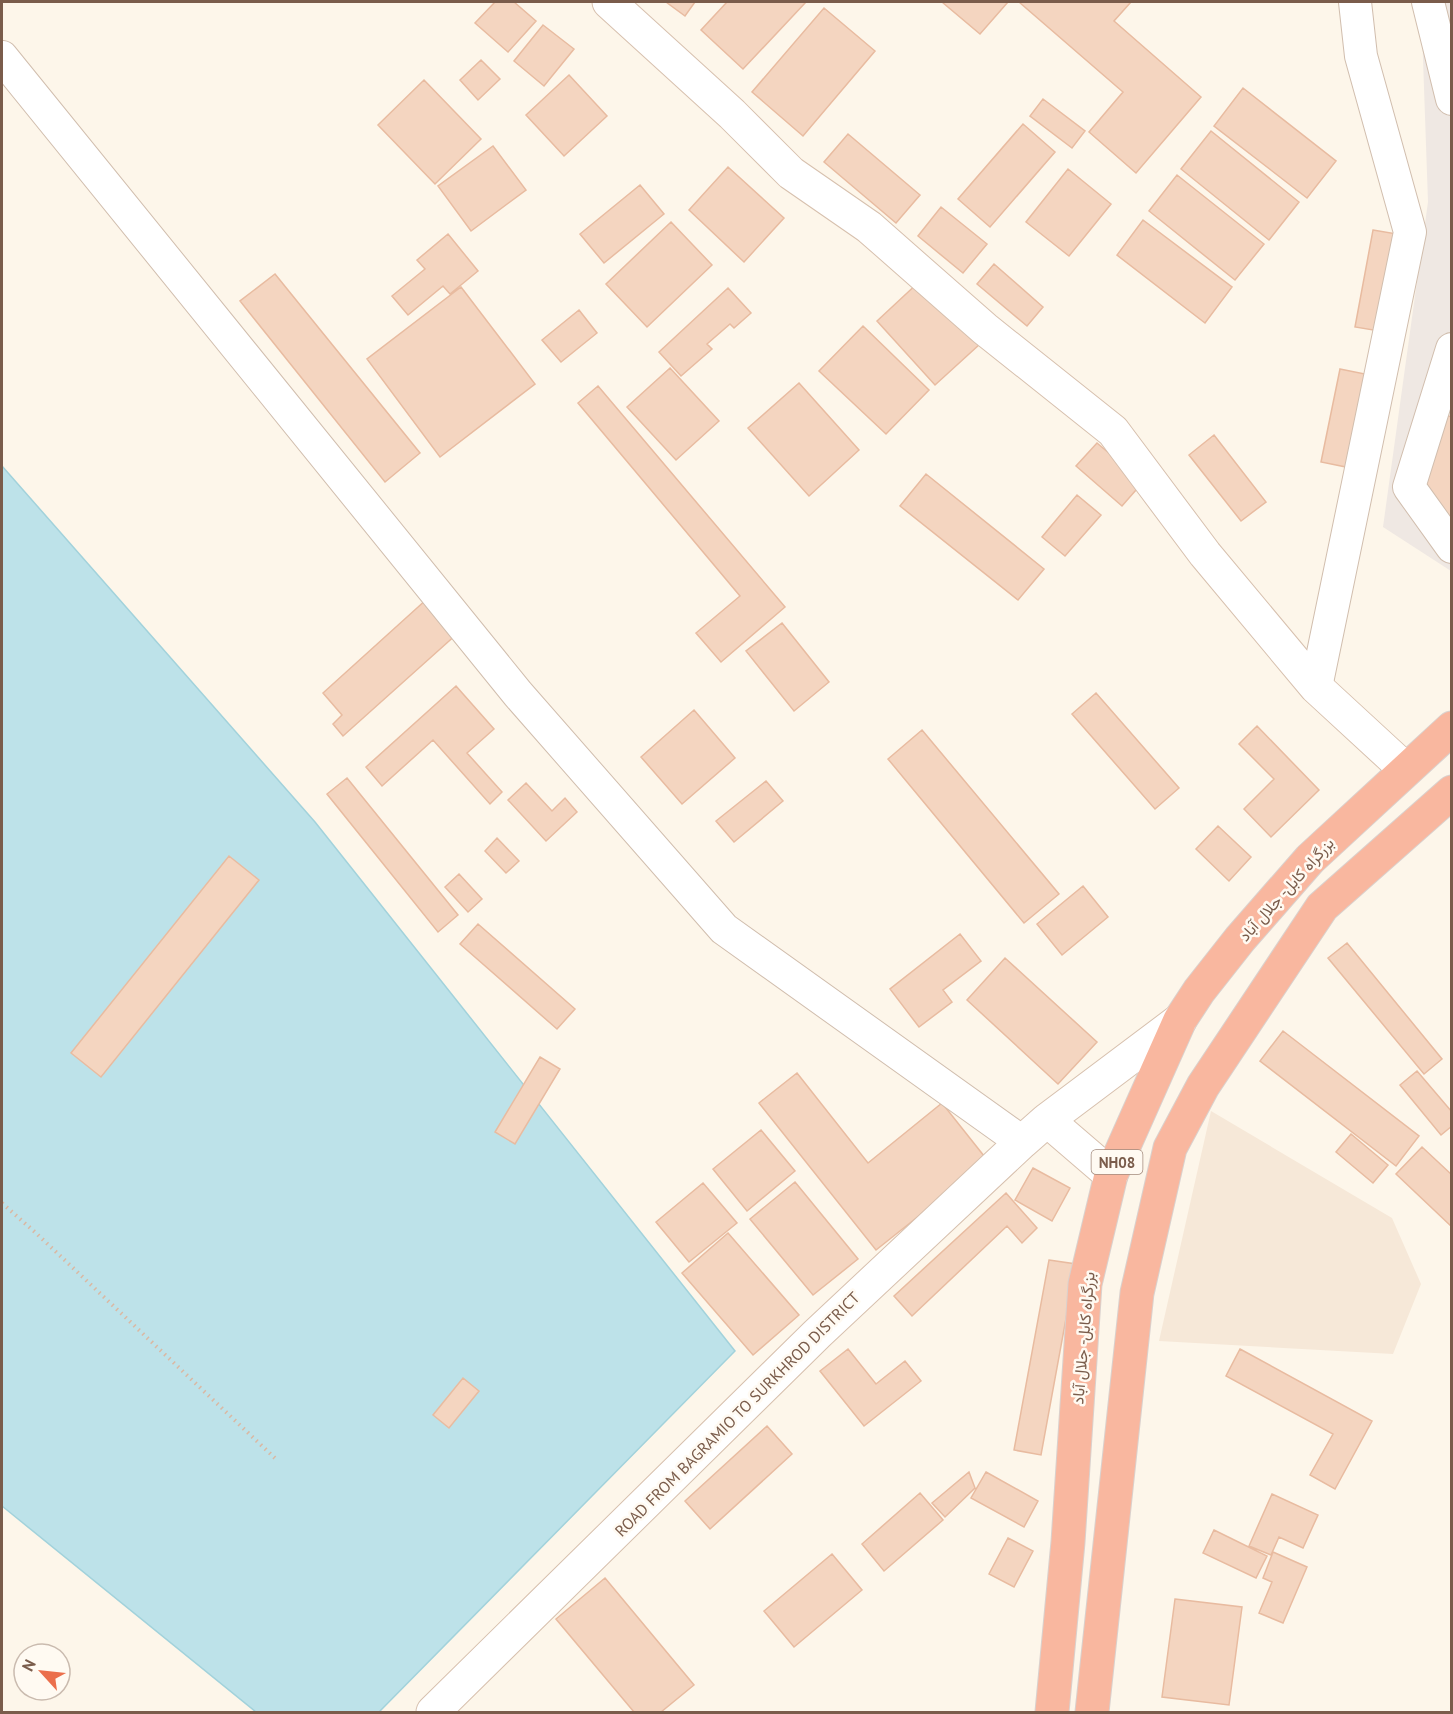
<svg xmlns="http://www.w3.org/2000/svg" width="1453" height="1714" font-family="'PT Sans',Vazirmatn,sans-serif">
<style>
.residential{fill:#f6e8d8}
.industrial{fill:#efe8e3}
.water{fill:#bde2e9;stroke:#a2d2db;stroke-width:1.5}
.building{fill:#f4d5c0;stroke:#e8bba0;stroke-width:1.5}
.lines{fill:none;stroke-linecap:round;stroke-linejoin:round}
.street-casing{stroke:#d1beae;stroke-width:34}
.secondary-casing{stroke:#d7c0ae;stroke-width:35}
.highway-casing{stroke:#dad1cd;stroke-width:35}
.path{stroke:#dab8a3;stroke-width:4;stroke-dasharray:1.5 4.5;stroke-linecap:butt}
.street{stroke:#fff;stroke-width:32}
.secondary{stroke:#fff;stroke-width:33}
.highway{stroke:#f9b79f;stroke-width:33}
.labels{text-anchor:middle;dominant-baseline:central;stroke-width:5;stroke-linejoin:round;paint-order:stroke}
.shield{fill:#fffaf2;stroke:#a28b7d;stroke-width:1.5}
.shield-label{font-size:15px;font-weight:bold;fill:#7a5c4b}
.street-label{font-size:16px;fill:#7a5c4b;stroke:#fffaf2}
</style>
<rect width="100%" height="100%" fill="#fdf6ea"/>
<path class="residential" d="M1211 1111 1392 1218 1421 1284 1393 1354 1159 1341Z"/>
<path class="industrial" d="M1421 2H1451V571L1383 527 1428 202Z"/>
<path class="water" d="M2 466 315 822 735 1351 379 1712H256L2 1506Z"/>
<path class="building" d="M495 2H514L536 21 508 52 475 23Z
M666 2H695L685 16Z
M727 2H806L743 69 701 30Z
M942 2H1008L980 34Z
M1019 2H1131L1114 21 1201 97 1136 173 1089 132 1123 92Z
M824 8 875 51 803 136 752 92Z
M543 25 574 49 544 86 514 61Z
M481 60 500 79 478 100 460 80Z
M569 75 607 116 564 156 526 115Z
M424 80 481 139 435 184 378 125Z
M1243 88 1336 161 1307 198 1214 126Z
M1043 99 1085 131 1072 148 1030 116Z
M1023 124 1055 152 990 227 958 199Z
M1211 131 1299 202 1269 240 1181 169Z
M848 134 920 195 896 223 824 162Z
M493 146 526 190 471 231 438 186Z
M728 167 784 218 744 262 689 210Z
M1068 169 1111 204 1069 256 1026 222Z
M1177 175 1264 244 1235 280 1149 211Z
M640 185 664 214 604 263 580 234Z
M941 207 987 244 963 273 918 236Z
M1143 220 1232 287 1205 323 1117 255Z
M671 222 712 265 647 327 606 284Z
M1373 230 1397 234 1379 331 1355 327Z
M448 234 478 271 450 294 443 286 408 315 392 296 425 269 417 260Z
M994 264 1043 307 1027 326 977 284Z
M275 274 420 453 385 482 240 301Z
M921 280 980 344 935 385 877 321Z
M461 287 535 384 440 457 367 359Z
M728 288 751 313 734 328 730 324 707 344 712 349 681 376 659 352Z
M579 310 597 333 561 362 542 340Z
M863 326 929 390 886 434 819 371Z
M670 368 719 421 676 460 627 407Z
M1340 369 1370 375 1351 468 1321 462Z
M799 383 859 450 809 496 748 428Z
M598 386 785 607 721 662 696 633 740 596 578 403Z
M1441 414 1452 417V521L1423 480Z
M1214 435 1266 502 1241 521 1189 455Z
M1097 443 1143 482 1122 506 1076 466Z
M926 474 1044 569 1018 600 900 506Z
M1077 495 1101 515 1065 556 1042 537Z
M428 598 458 633 343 736 333 724 342 715 323 693Z
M782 623 829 682 794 711 746 651Z
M456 686 494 729 467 753 502 792 490 804 433 740 382 786 366 767Z
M1096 693 1179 788 1155 809 1072 714Z
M694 710 735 758 682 804 641 757Z
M1257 726 1319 790 1271 837 1244 809 1274 779 1239 744Z
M922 730 1059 894 1024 923 888 759Z
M347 778 458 915 438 932 327 794Z
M766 781 783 801 734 842 716 821Z
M526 783 552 811 565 798 577 812 546 841 508 800Z
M1218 826 1251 857 1229 881 1196 849Z
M497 838 519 861 506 873 485 851Z
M229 856 259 880 101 1077 71 1053Z
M459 874 482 899 468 912 445 887Z
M1083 886 1108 917 1062 955 1037 924Z
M478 924 575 1009 557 1029 460 944Z
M960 934 981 961 943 990 952 1002 919 1027 890 989Z
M1347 943 1442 1059 1424 1074 1328 958Z
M1005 958 1097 1042 1058 1084 967 1000Z
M1283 1031 1419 1136 1396 1166 1260 1061Z
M540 1057 560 1069 515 1144 495 1132Z
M1417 1071 1452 1112V1126L1441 1135 1400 1085Z
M797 1073 868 1163 942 1103 988 1161 876 1250 759 1103Z
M761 1130 795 1171 747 1211 713 1169Z
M1351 1134 1388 1165 1373 1183 1336 1152Z
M1422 1147 1452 1175V1227L1396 1174Z
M1033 1168 1070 1188 1052 1221 1015 1200Z
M795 1182 858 1259 813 1295 750 1219Z
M703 1183 737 1223 689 1262 656 1222Z
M1006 1193 1037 1228 1022 1243 1007 1226 912 1316 894 1296Z
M728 1233 799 1315 753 1355 682 1273Z
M1049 1260 1076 1264 1041 1455 1014 1450Z
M848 1349 876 1384 905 1361 921 1381 864 1426 820 1371Z
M1240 1349 1372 1421 1335 1489 1310 1475 1333 1434 1226 1376Z
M463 1378 479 1391 449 1428 433 1415Z
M767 1426 792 1454 710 1529 685 1501Z
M969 1472 975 1488 945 1517 932 1503Z
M986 1472 1038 1501 1024 1527 971 1498Z
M920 1493 943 1520 884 1571 862 1544Z
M1272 1494 1318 1515 1303 1548 1279 1537 1271 1555 1249 1546Z
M1214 1530 1267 1556 1256 1578 1203 1553Z
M1008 1538 1033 1551 1014 1587 989 1574Z
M1273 1552 1307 1567 1283 1623 1259 1613 1272 1582 1263 1578Z
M832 1554 862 1590 794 1647 764 1611Z
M605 1578 694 1685 661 1712H634L556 1619Z
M1175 1599 1242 1607 1229 1705 1162 1697Z"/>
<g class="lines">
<g class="street-casing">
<path id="street" d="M1428 2 1452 99
M2 57 518 694 724 929 1022 1142
M1452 349 1409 487 1452 547
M1316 687 1410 232 1361 56 1355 2"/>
</g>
<g class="secondary-casing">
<path id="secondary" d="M609 2 732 114 791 173 869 227 985 329 1113 431 1205 554 1316 687 1405 769
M1047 1120 1111 1175
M433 1712 817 1334 1022 1142 1047 1120 1180 1020"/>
</g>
<g class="highway-casing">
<path id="highway" d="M1052 1712 1068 1542 1085 1284 1111 1175 1180 1020 1199 991 1240 939 1310 859 1452 728
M1092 1712 1137 1293 1170 1148 1203 1086 1322 907 1452 792"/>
</g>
<path class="path" d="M2 1203 37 1234 278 1461"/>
<use href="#street" class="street"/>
<use href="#secondary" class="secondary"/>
<use href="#highway" class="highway"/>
</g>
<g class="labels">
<rect class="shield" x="1091.5" y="1150" width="51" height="24" rx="4.5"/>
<g class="shield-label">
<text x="1117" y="1162">NH08</text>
</g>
<g class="street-label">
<text transform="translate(1286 889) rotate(-48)">بزرگراه کابل- جلال آباد</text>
<text transform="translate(1083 1338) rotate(-85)">بزرگراه کابل- جلال آباد</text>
<text transform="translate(737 1414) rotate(-45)">ROAD FROM BAGRAMIO TO SURKHROD DISTRICT</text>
</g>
</g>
<rect width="1453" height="1714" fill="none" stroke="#7a5c4b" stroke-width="6"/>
<g transform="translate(42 1672) rotate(297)"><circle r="28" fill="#fffaf2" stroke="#cabbaf" stroke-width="1.5"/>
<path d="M0-4.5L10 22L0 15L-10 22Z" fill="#eb6f4c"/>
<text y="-9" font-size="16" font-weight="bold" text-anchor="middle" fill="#7a5c4b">N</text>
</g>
</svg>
